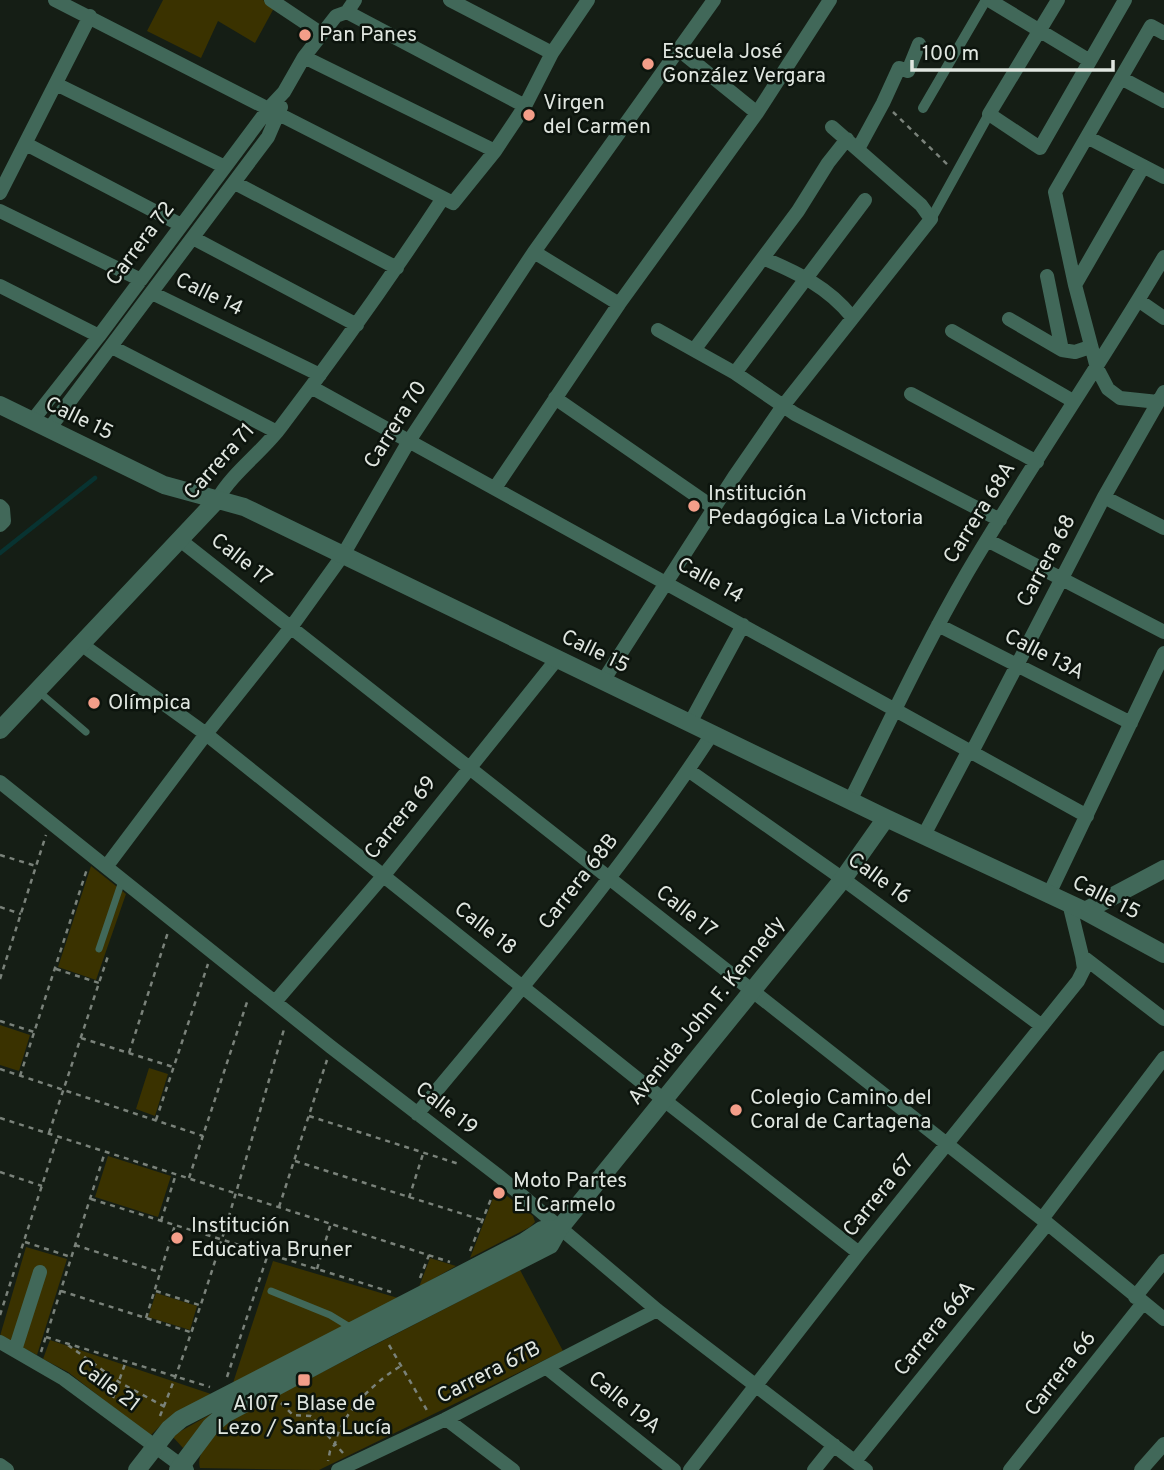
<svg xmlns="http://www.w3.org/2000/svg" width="1164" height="1470" font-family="Overpass,sans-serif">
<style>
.green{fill:#3a3200}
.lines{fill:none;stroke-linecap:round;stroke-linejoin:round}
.stream{stroke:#083331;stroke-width:4.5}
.path{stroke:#7a827a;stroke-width:2.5;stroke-dasharray:5 5;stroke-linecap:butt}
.service{stroke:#416859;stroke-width:7}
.pedestrian{stroke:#416859;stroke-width:10}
.minor{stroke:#416859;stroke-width:14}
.tertiary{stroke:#416859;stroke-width:18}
.poi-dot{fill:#f49e89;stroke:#0c140d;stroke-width:2.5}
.labels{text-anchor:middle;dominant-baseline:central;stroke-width:5;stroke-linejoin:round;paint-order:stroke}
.poi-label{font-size:21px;fill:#e0e6e0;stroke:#0c140d;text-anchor:start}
.street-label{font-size:21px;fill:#e0e6e0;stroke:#0c140d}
</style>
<rect width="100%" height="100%" fill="#151e15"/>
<path class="green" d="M163 0H263L274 8 255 43 218 21 201 58 147 31Z
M91 866 126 894 96 980 58 967Z
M0 1025 30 1035 19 1071 0 1065Z
M149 1068 168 1074 155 1116 136 1109Z
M108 1156 171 1176 158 1217 95 1197Z
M497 1188 533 1216 535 1222 530 1227 470 1258Z
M26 1247 67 1259 37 1355 0 1336Z
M430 1258 456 1266 419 1287Z
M273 1261 398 1298 233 1383Z
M520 1270 563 1351 319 1470 200 1468C194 1449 224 1424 239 1415Z
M156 1293 197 1306 190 1330 148 1317Z
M50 1340 211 1394 166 1420 150 1436 68 1372 43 1359Z
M220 1409 183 1448 172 1436Z"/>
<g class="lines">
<path class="stream" d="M0 553 95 478"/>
<path class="path" d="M893 112 949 166
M0 855 36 866
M0 907 21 914
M56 969 99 983
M0 979 46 835
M0 1021 34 1032
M81 1038 173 1067
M129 1053 168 932
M0 1069 203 1136
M20 1076 87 869
M309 1116 459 1164
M0 1118 450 1262
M156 1120 208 964
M49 1133 109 953
M295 1161 482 1220
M0 1172 42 1186
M189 1178 248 999
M409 1198 423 1154
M91 1199 391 1292
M279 1207 327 1060
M161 1221 176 1174
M25 1242 71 1257
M75 1245 159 1272
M470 1251 495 1189
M317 1269 331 1223
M420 1278 429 1255
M61 1291 190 1332
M156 1291 199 1305
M0 1315 58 1136
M146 1318 175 1225
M46 1337 210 1387
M68 1345 119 1382 165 1407
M389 1345 428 1412
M41 1352 105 1152
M227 1377 268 1254
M113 1398 126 1361
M281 1403 293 1415 311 1416 335 1444 330 1451 328 1461
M160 1416C211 1290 246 1156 285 1026
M343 1453 335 1444C340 1415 376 1380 401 1366"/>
<path class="service" d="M38 691 86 732
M99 949 122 881
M271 1291 330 1315 353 1329"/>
<path class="pedestrian" d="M923 108 986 0
M931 219 989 114"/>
<path class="minor" d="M55 0 453 203 495 151 525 106 552 53 588 0
M271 0 322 34
M450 0 552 53
M989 0 1090 61
M1058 0 989 114 1040 148 1125 0
M347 12 525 106
M678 49 757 113
M304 57 495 151
M1121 78 1164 101
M56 84 225 167
M1087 137 1164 177
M26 144 181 225
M858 149 883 103 899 68 908 71 919 44
M235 183 397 268
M0 193 90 16
M0 211 141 280
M193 238 357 325
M534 252 619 304
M763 258C798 273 828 287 852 317
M1047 276 1062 350
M1075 285 1143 167
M0 286 99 336
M152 293 320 375
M1138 300 1164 318
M1009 319 1062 350 1075 352 1090 347
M658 330 735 373 795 414 1000 520
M952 331 1073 401
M112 347 277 432
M694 350 798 211 828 163 847 139
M735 373 865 200
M311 387 1087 816
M911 394 1037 462
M555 398 714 508
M1158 402 1120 398 1108 389 1097 368 1075 285 1055 192 1151 26 1164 33
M32 421 99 336 269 108 284 92 304 57 336 16 347 12 355 0
M49 429 268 137 281 107
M495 488 619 304 757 113 830 0
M1104 497 1164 528
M217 500C232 473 261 453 280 428 337 353 391 277 443 198
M0 506 3 509 4 521 0 525
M180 540 1042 1219 1164 1319
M987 540 1164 632
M938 625 1131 723
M81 644 206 734 664 1100 859 1253
M603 681 734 477 783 406 931 219 921 205 832 127
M690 723 743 625
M972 752 1104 497 1164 392
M688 770 843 879 1042 1026
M0 782 331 1047 500 1177 657 1310 866 1470
M850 801C888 725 924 647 967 573 1030 466 1101 364 1164 257
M924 835 969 750
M106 867 206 734 292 626 343 555 409 441 534 252 714 0
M1049 894 1164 653
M1082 956 1164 1019
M275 1002 384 875 557 659
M417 1114C520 991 624 868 712 734
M1042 1219 1164 1058
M1135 1297 1164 1261
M0 1342 64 1379 187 1470
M15 1350 40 1272
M547 1368 674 1470
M446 1419 513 1470
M855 1461 1047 1224
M0 1465 7 1470
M338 1470 446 1419 657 1310
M690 1470 859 1253 1078 981 1084 969 1082 956 1069 903
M814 1470 834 1445
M1010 1470 1143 1303
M1141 1470 1164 1444"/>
<path class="tertiary" d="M0 405 164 485 244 507 886 818 1085 911 1164 954
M0 730 217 500
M1085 911 1164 869
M137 1470 169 1429 181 1419 524 1242 542 1230 559 1229
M178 1470 211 1426 225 1414 360 1342 550 1245 559 1229 843 879 886 818"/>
</g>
<g class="poi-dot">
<circle cx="305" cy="35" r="7"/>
<circle cx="648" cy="64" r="7"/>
<circle cx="529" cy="115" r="7"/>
<circle cx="694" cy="506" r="7"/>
<circle cx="94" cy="703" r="7"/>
<circle cx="736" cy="1110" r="7"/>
<circle cx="499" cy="1193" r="7"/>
<circle cx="177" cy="1238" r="7"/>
<rect x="297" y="1373" width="14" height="14" rx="3.5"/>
</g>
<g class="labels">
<g class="poi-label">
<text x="319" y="35">Pan Panes</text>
<text x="662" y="52">Escuela José<tspan x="662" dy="24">González Vergara</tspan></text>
<text x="543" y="103">Virgen<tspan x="543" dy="24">del Carmen</tspan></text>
<text x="708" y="494">Institución<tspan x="708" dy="24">Pedagógica La Victoria</tspan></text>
<text x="108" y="703">Olímpica</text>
<text x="750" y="1098">Colegio Camino del<tspan x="750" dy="24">Coral de Cartagena</tspan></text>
<text x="513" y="1181">Moto Partes<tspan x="513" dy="24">El Carmelo</tspan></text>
<text x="191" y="1226">Institución<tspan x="191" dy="24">Educativa Bruner</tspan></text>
<text x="304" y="1404" text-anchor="middle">A107 - Blase de<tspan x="304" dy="24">Lezo / Santa Lucía</tspan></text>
</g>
<g class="street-label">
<text transform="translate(141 244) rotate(-53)">Carrera 72</text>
<text transform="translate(209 295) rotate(26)">Calle 14</text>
<text transform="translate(79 419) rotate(26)">Calle 15</text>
<text transform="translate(396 425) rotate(-58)">Carrera 70</text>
<text transform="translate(220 462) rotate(-48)">Carrera 71</text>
<text transform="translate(980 513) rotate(-58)">Carrera 68A</text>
<text transform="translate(241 560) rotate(38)">Calle 17</text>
<text transform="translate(1047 561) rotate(-62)">Carrera 68</text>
<text transform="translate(710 581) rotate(29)">Calle 14</text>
<text transform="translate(595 652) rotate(26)">Calle 15</text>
<text transform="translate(1044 655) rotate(27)">Calle 13A</text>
<text transform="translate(401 818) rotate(-51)">Carrera 69</text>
<text transform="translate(879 879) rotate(36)">Calle 16</text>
<text transform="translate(579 882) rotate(-52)">Carrera 68B</text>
<text transform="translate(1106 898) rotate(27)">Calle 15</text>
<text transform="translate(686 912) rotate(38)">Calle 17</text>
<text transform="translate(485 929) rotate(38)">Calle 18</text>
<text transform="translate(707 1011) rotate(-51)">Avenida John F. Kennedy</text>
<text transform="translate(446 1109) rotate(38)">Calle 19</text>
<text transform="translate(879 1196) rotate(-51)">Carrera 67</text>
<text transform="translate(935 1329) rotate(-51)">Carrera 66A</text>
<text transform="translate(489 1373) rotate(-27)">Carrera 67B</text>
<text transform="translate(1061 1374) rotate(-52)">Carrera 66</text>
<text transform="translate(108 1386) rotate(37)">Calle 21</text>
<text transform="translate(624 1403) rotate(39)">Calle 19A</text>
</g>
</g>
<path d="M912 60v10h201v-10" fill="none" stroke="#e0e6e0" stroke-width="3.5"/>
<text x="922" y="60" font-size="21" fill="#e0e6e0" stroke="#0c140d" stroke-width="5" paint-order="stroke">100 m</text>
</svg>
